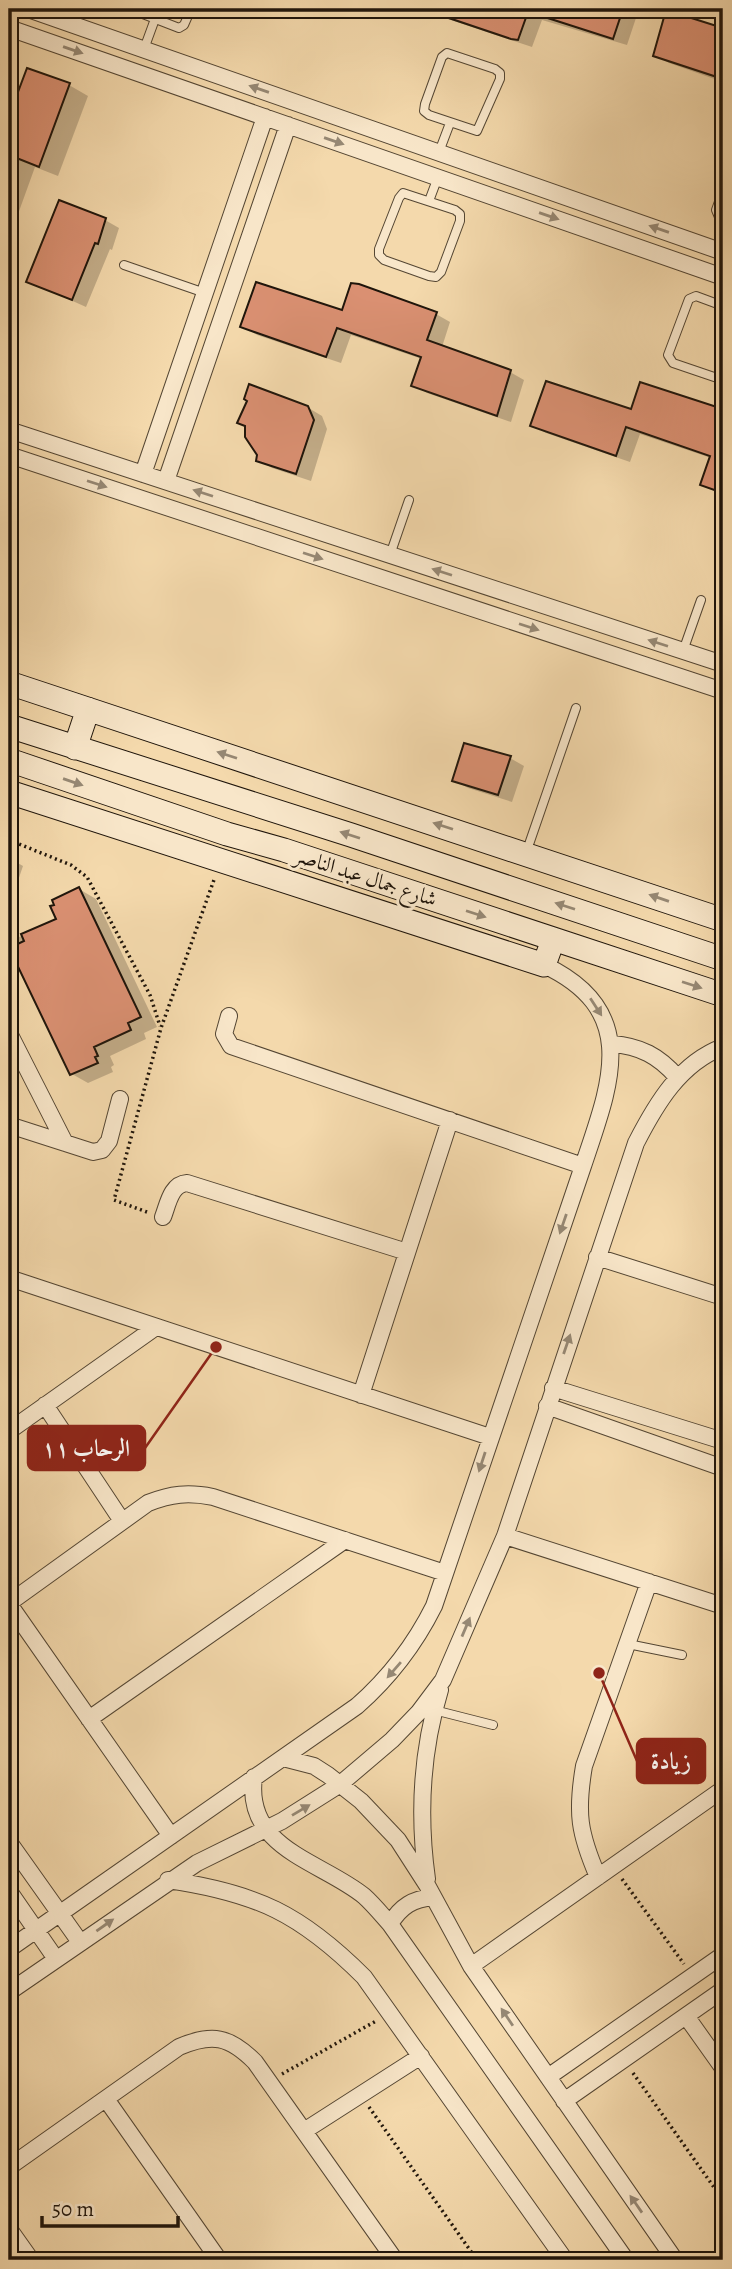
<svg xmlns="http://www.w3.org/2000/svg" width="732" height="2269" font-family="Alegreya,Amiri,serif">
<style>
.shadow{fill:#0003}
.building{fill:#da9072;stroke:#1f150b;stroke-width:2}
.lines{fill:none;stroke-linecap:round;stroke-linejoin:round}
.lane-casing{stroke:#544633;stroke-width:10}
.street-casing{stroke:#544633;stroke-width:18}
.secondary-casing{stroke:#1f150b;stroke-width:25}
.path{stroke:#1f150b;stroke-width:3.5;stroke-dasharray:2 3.5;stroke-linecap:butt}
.lane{stroke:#f8e6c9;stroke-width:8}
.street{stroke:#f8e6c9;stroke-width:16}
.secondary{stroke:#f8e6c9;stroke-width:23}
.oneway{fill:#968874}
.labels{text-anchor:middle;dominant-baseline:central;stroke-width:6;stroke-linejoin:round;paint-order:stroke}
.street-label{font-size:21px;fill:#1f150b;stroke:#f8e6c9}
.leader{fill:none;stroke:#8f2418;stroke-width:2.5}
.callout-dot{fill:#8f2418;stroke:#f8e6c9;stroke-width:2.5}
.callout{fill:#8f2418;stroke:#8f2418;stroke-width:2.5}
.callout-label{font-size:23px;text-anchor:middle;font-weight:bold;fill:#fff}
</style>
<rect width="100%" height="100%" fill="#f4d9ac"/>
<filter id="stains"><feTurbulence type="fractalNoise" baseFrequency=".00286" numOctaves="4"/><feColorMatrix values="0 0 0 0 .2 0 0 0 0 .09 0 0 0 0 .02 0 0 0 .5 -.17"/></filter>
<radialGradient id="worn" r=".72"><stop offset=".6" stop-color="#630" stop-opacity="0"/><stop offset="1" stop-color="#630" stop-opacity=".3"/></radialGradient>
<path class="shadow" d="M435 9H639L627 45 542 20 532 47 448 19 434 11Z
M668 12 723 30V82L669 63 655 55Z
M28 70 69 85 88 96 58 176 35 167 9 239V121Z
M105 220 119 228 112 250 110 249 86 307 28 281Z
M343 312 436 314 450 322 442 347 510 372 524 380 511 422 427 393 413 385 422 359 351 335 341 363 257 335 243 326Z
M307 407 322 416 327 429 311 481 272 468 258 460Z
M717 409 723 412V495L702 484 711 458 640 434 630 462 546 433 532 425 632 411Z
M510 758 524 766 512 802 468 788 454 780Z
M9 858 23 866 9 907Z
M79 889 96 899 157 1027 144 1033 146 1039 110 1056 114 1065 111 1067 113 1072 88 1083 72 1074 9 946V921L11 922 10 927 14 930 10 941 58 920Z"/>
<path class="building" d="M432 9H529L518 40 511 39 431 12Z
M530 9H623L613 39 529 12Z
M666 10 723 28V79L653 56Z
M27 68 70 83 39 167 9 155V116Z
M59 200 106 218 98 244 95 243 72 300 26 282Z
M256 282 342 310 351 283 359 284 437 312 427 340 511 370 497 416 411 386 421 357 337 328 326 357 240 327Z
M546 381 631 409 640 382 723 409V493L700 485 710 456 626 427 616 456 530 426Z
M249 384 308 406 314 420 296 474 256 461 257 455 245 437V426L237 423 247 401 244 399Z
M464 743 511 756 498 795 452 781Z
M79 887 141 1017 128 1023 131 1030 94 1047 98 1056 95 1057 98 1063 70 1075 9 948 24 941 21 934 56 919 50 906 54 905 52 900Z"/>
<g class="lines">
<g class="lane-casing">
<path id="lane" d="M130 9 179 28 184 25 191 9
M144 49 155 19
M447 53 495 69 500 73V79L477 131 429 115 424 111 425 104 442 57Z
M439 152 450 123
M723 191 716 210 719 217 723 219
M403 193 455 210 460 214V221L441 272 436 277 429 276 384 260 379 255V249L399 198Z
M429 201 438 177
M124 265 205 293
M718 304 723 290
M723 306 696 296 689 299 668 355 673 363 723 380
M390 555 409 500
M683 651 701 600
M526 853 576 708
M628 1644 682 1655
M434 1710 493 1725"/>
</g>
<g class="street-casing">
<path id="street" d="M28 9 723 252
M9 28 723 277
M9 430 723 664
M9 455 723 691
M143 474 265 117
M166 481 288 125
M229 1016 224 1034 231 1046 583 1166
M9 1033 65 1143
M612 1044C640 1046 659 1056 677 1077
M9 1125 93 1152 102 1150 109 1141 120 1099
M163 1217C168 1204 171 1184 187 1183L407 1252
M597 1257 723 1297
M9 1278 490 1437
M553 1388 723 1441
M361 1395 450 1120
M45 1405 122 1521
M547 1406 723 1468
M9 1431 156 1327
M505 1536 723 1606
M9 1603 148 1503C171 1494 188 1492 213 1497L445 1573
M9 1604 171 1836
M89 1719 345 1540
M283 1758 314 1766 328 1775 361 1801 398 1840 427 1885 471 1966 675 2260
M254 1777C244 1849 321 1861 364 1896 373 1904 382 1915 390 1924L626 2260
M9 1842 80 1942
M598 1877C579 1833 576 1813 584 1766L649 1582
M427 1879C418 1815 421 1753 440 1690
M168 1880C257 1893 301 1914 364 1977L565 2260
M9 1891 56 1959
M390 1924C401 1906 413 1899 433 1897
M9 1949 357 1706C390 1677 414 1646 434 1606L583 1166C610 1085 642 1011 544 965
M471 1966 723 1789
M9 1992 197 1863 282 1821 339 1785 392 1740 419 1712 443 1680 505 1536 636 1143C656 1104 680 1063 723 1047
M686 2016 723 2068
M548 2077 723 1955
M106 2099 219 2260
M564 2101 723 1990
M304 2131 421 2056
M9 2167 179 2047C212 2033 229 2036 255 2062L395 2260
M9 2229 31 2260"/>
</g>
<g class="secondary-casing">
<path id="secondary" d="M9 683 723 920
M9 726 351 835 723 959
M75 748 88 709
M9 760 227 834 284 850 723 995
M9 792 544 965 553 940"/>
</g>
<path class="path" d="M9 840 71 865 87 877 150 995 160 1026
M147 1212 114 1200 161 1028 215 877
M622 1879 684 1964
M633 2073 723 2200
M282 2074 376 2021
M369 2107 477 2260"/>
<use href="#lane" class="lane"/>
<use href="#street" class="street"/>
<use href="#secondary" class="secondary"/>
</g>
<defs><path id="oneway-solid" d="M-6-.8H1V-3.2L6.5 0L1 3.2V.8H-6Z" transform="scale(1.75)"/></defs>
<g class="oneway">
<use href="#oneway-solid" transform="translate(73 50) rotate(19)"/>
<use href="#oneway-solid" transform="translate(259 89) rotate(-161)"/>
<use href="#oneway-solid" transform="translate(334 141) rotate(19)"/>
<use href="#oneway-solid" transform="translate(549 216) rotate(19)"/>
<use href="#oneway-solid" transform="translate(659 229) rotate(-161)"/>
<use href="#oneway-solid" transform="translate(97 484) rotate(18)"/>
<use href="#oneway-solid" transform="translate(203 493) rotate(-162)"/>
<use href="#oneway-solid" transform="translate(313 556) rotate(18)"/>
<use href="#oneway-solid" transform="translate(442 572) rotate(-162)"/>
<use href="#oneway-solid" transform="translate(529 627) rotate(18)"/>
<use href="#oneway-solid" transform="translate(658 643) rotate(-162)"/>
<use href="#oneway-solid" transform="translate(227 755) rotate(-162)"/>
<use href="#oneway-solid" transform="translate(73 782) rotate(19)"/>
<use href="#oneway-solid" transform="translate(443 826) rotate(-162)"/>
<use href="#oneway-solid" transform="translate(350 835) rotate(-162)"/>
<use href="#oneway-solid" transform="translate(659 898) rotate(-161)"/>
<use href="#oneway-solid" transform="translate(565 906) rotate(-162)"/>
<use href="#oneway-solid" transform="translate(476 914) rotate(18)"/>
<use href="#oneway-solid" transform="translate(692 985) rotate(18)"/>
<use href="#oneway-solid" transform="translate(596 1007) rotate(57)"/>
<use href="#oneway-solid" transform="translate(563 1224) rotate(109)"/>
<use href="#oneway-solid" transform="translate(567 1344) rotate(-71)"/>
<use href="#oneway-solid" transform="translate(482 1462) rotate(108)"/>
<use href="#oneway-solid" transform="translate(466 1627) rotate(-67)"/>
<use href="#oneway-solid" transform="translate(394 1670) rotate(131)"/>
<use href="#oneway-solid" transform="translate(301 1810) rotate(-31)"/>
<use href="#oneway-solid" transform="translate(105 1925) rotate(-35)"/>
<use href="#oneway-solid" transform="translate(507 2017) rotate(-124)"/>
<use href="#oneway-solid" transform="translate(636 2204) rotate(-125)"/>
</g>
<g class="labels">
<g class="street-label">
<text transform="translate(366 877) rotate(18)">شارع جمال عبد الناصر</text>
</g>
</g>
<path class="leader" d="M216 1347L145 1448M599 1673L637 1761"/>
<g class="callout-dot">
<circle cx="216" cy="1347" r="7"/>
<circle cx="599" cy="1673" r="7"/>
</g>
<g class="callout">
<rect x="28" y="1426" width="117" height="44" rx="7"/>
<rect x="637" y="1739" width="68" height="44" rx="7"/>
</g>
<g class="callout-label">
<text x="86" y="1456">الرحاب ١١</text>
<text x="671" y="1769">زيادة</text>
</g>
<rect width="732" height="2269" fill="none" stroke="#f4d9ac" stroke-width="35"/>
<rect x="10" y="10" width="711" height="2248" fill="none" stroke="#1f150b" stroke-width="3.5"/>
<rect x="18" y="18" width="697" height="2234" fill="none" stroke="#1f150b" stroke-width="2"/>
<path d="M42 2216v10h136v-10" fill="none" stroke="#1f150b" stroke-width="3.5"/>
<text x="52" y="2216" font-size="21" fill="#1f150b" stroke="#f8e6c9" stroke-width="5" paint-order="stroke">50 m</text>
<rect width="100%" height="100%" filter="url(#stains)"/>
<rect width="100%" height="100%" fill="url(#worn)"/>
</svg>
